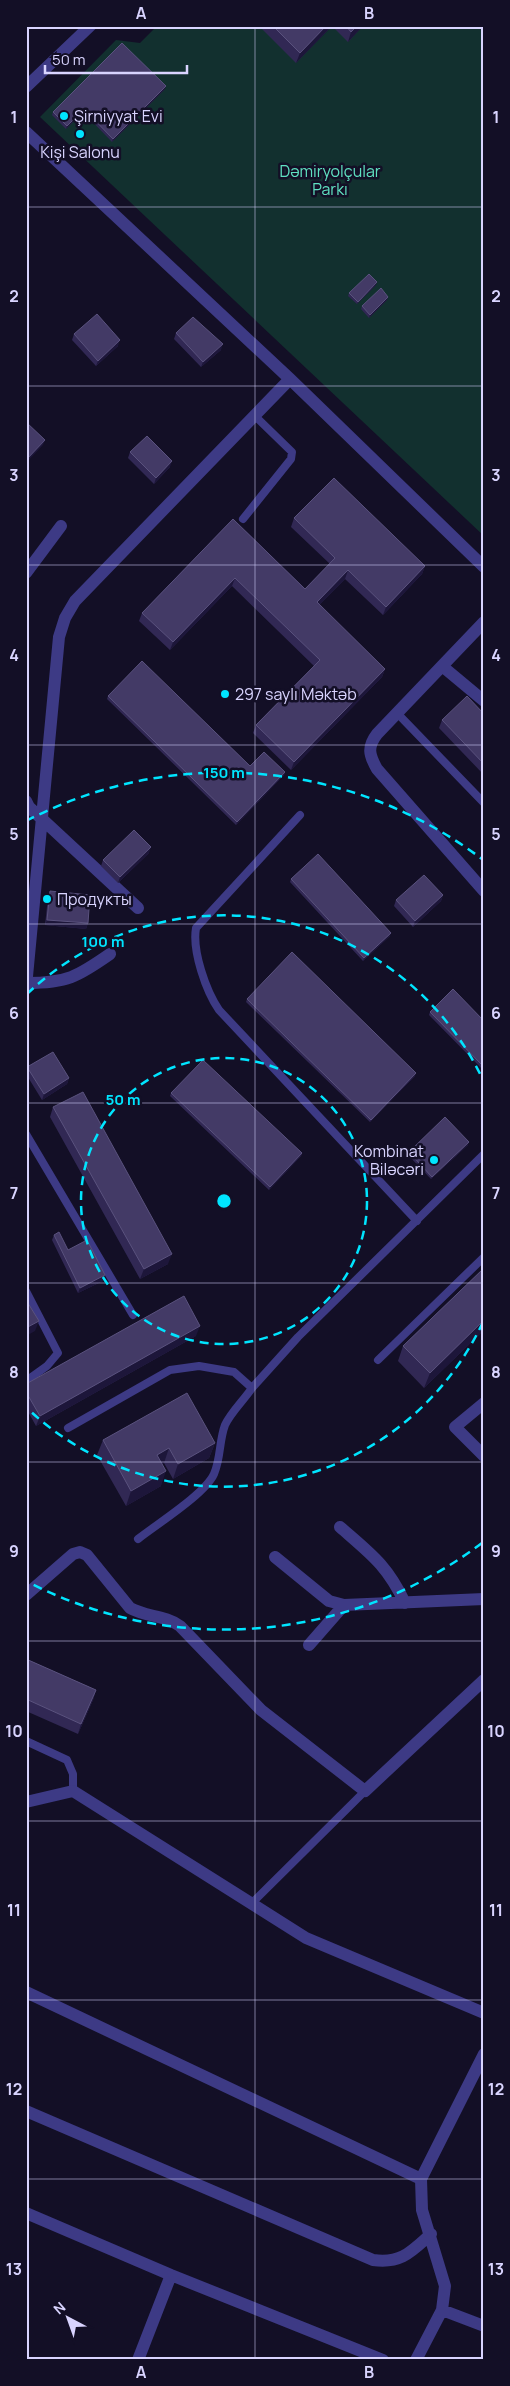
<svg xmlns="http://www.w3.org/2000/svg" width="510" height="2386" font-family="Manrope,sans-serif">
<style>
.green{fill:#12302f}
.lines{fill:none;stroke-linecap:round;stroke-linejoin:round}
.service{stroke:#3d3a85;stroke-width:8}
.minor{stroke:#3d3a85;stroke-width:12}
.tertiary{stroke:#3d3a85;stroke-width:12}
.wall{fill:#312854}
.shaded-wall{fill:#1d163a}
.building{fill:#433a66;stroke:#5a527e}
.grid{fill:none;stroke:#d9d4ff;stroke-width:1;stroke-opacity:0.55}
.ring{fill:none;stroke:#00e5ff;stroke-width:2.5;stroke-dasharray:9 6}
.poi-dot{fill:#00e5ff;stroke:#130f26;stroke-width:2}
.labels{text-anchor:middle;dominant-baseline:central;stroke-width:5;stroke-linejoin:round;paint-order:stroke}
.poi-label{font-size:16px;fill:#d9d4ff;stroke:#130f26;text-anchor:start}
.park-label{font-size:16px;fill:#5fe0c0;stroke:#130f26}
.centre{fill:#00e5ff;stroke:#130f26;stroke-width:2.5}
.ring-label{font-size:15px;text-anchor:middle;font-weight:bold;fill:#00e5ff;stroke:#130f26;stroke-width:5;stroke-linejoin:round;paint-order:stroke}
.neatline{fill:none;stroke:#d9d4ff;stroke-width:2}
.grid-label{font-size:16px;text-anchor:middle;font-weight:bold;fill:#d9d4ff}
</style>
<rect width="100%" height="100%" fill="#130f26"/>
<path class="green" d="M157 26H480L484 29V536L40 117 116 40 140 43Z"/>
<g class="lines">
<path class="service" d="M243 519 291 459 292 452 255 416
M397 713 484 803
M300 815 196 928C192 951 206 991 219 1010L417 1221
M26 1134 133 1315
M26 1291 58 1353 47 1366 26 1381
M378 1360 484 1257
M68 1428 170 1370 199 1366 234 1372 252 1388 298 1337 484 1154
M138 1539C157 1524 205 1494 214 1474 221 1458 219 1441 225 1425 231 1412 244 1400 252 1388
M26 1741 67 1760 73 1774V1791
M252 1903 365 1791"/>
<path class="minor" d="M26 132 290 379 484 567
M26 573 61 526
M484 622 377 734C367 747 369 755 377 769L484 891
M442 666 484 701
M26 801 29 807 138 908
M27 983C67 983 77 977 110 954
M26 987 59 637 65 618 75 601 290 379
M484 1403 455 1427 484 1456
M340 1527C371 1554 387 1565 405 1603
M275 1557 329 1601 344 1605 484 1599
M26 1595 73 1554 80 1552 87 1555 130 1608C146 1617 165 1615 180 1626L261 1710 365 1791 484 1680
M309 1645 344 1605
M26 1802 73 1791 306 1938 484 2013
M26 1992 421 2179
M26 2111 373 2260C401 2264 411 2252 431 2234
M26 2213 171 2275 383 2360
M442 2310 484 2326
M138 2360 171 2275
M416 2360 442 2310 445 2286 422 2210 421 2179 484 2054"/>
<path class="tertiary" d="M26 87 90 26"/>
</g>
<path class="wall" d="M259 26H363L348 42 332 26 296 63Z
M165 89 112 142 83 112 66 129 52 115 53 112Z
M376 285 357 304 348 296 349 293Z
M388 297 387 300 369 318 361 309 362 306Z
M176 333 221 350 201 367 174 339Z
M74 334 118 346 96 366 72 340Z
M130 452 170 467 154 484 128 458Z
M294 518 425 566 422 574 383 615 345 579 319 605 385 669 382 677 291 770 253 733 256 725 314 666 232 586 170 650 139 621 142 613 233 519 305 589 330 564 291 527Z
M108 696 250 766 285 772 284 775 236 825 107 699Z
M484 714V775L439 728 442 720Z
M149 853 118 883 101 866 103 860Z
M291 879 390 936 363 961 290 882Z
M50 891 88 923 86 929 45 925 48 897Z
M443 895 441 901 413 927 394 906 396 900Z
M247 999 415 1076 370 1122 246 1002Z
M430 1012 484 1021V1071L429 1015Z
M27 1067 69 1078 67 1084 42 1100 26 1074Z
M171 1093 302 1153 301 1156 269 1190 170 1096Z
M53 1107 168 1264 140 1279 50 1117Z
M468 1145 431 1179 408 1155 409 1152Z
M54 1235 68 1250 103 1281 78 1293 52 1240Z
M484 1268V1330L424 1388 398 1361 403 1346Z
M196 1336 36 1426 26 1408V1384Z
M103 1440 215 1443 209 1458 173 1479 164 1463 162 1464 161 1486 126 1506 97 1455Z
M26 1659 96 1690 93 1700 78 1734 26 1711Z"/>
<path class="shaded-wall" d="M326 26H332L296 63 300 53Z
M357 26H363L348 42 351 32Z
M166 86 165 89 112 142 113 139Z
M84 109 83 112 66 129 67 126Z
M377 282 376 285 357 304 358 302Z
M388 297 387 300 369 318 370 315Z
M120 340 118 346 96 366 98 361Z
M223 344 221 350 201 367 203 362Z
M45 440 43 445 26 463V460Z
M172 461 170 467 154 484 156 478Z
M425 566 422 574 383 615 386 607Z
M348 570 345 579 314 610 317 602Z
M235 578 232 586 170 650 173 642Z
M385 669 382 677 291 770 294 762Z
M285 772 284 775 236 825 237 822Z
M151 847 149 853 118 883 120 877Z
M443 895 441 901 413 927 415 921Z
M47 920 88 923 86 929 45 925Z
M391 933 390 936 363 961 364 958Z
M416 1073 415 1076 370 1122 371 1120Z
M69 1078 67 1084 42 1100 44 1094Z
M469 1142 468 1145 431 1179 432 1177Z
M302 1153 301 1156 269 1190 270 1187Z
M172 1254 168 1264 140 1279 144 1269Z
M105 1275 103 1281 78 1293 80 1288Z
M484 1320V1330L424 1388 430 1373Z
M39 1321 35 1331 26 1336V1328Z
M200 1326 196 1336 36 1426 40 1416Z
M215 1443 209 1458 173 1479 178 1464Z
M169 1448 164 1463 152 1470 157 1455Z
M166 1471 161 1486 126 1506 131 1491Z
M96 1690 93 1700 78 1734 81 1724Z"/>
<path class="building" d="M273 26H326L300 53Z
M346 26H357L351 32Z
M122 43 166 86 113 139 84 109 67 126 53 112Z
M369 274 377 282 358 302 349 293Z
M381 288 388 297 370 315 362 306Z
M97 314 120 340 98 361 74 334Z
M193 317 223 344 203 362 176 333Z
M26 422 45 440 26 460Z
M147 436 172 461 156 478 130 452Z
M334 478 425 566 386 607 348 570 317 602 385 669 294 762 256 725 320 660 235 578 173 642 142 613 233 519 305 589 335 558 294 518Z
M142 661 250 766 264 752 285 772 237 822 108 696Z
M467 696 484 714V764L442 720Z
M134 830 151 847 120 877 103 860Z
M318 854 391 933 364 958 291 879Z
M424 875 443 895 415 921 396 900Z
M50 891 90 895 88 923 47 920Z
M292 952 416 1073 371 1120 247 999Z
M453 989 484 1021V1067L430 1012Z
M53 1052 69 1078 44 1094 27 1067Z
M203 1060 302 1153 270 1187 171 1093Z
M83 1092 172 1254 144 1269 53 1107Z
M445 1117 469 1142 432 1177 409 1152Z
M59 1232 68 1250 87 1240 105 1275 80 1288 54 1235Z
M484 1268V1320L430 1373 403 1346Z
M184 1296 200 1326 40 1416 26 1392V1384Z
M26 1300 39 1321 26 1328Z
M187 1393 215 1443 178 1464 169 1448 157 1455 166 1471 131 1491 103 1440Z
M26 1659 96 1690 81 1724 26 1699Z"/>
<path class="grid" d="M255 26V2360M26 207H484M26 386H484M26 565H484M26 745H484M26 924H484M26 1103H484M26 1283H484M26 1462H484M26 1641H484M26 1821H484M26 2000H484M26 2179H484"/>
<g class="ring">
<circle cx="224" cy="1201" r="143"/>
<path d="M483 1322A286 286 0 0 1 27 1408M27 994A286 286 0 0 1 483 1080"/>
<path d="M482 1543A428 428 0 0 1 26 1581M26 821A428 428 0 0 1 482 859"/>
</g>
<g class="poi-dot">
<circle cx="64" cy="116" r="5"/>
<circle cx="80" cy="134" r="5"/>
<circle cx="225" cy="694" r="5"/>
<circle cx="47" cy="899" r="5"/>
<circle cx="434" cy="1160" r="5"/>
</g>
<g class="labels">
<g class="poi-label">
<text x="74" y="116">Şirniyyat Evi</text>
<text x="80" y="152" text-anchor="middle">Kişi Salonu</text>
<text x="235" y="694">297 saylı Məktəb</text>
<text x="57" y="899">Продукты</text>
<text x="424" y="1151" text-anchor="end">Kombinat<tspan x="424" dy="18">Biləcəri</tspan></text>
</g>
<g class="park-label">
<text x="330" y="171">Dəmiryolçular<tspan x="330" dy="18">Parkı</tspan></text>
</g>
</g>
<circle cx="224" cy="1201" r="8" class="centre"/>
<g class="ring-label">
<text x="224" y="778">150 m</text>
<text x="103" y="947">100 m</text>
<text x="123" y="1105">50 m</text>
</g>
<rect width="510" height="2386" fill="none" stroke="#130f26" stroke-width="55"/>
<g transform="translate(68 2318) rotate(319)" stroke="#130f26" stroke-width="4" paint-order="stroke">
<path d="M0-4L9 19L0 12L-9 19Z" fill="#d9d4ff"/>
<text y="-8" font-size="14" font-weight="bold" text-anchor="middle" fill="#d9d4ff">N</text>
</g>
<path d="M45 65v8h142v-8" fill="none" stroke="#d9d4ff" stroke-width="2.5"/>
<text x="52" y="65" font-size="15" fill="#d9d4ff" stroke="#130f26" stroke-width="4" paint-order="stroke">50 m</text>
<rect x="28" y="28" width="454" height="2330" class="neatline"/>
<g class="grid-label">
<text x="141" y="19">A</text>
<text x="369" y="19">B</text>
<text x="14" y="123">1</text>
<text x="496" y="123">1</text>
<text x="14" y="302">2</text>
<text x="496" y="302">2</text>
<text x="14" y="481">3</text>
<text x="496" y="481">3</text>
<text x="14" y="661">4</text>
<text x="496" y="661">4</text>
<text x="14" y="840">5</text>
<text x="496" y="840">5</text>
<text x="14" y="1019">6</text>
<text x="496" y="1019">6</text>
<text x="14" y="1199">7</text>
<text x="496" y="1199">7</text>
<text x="14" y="1378">8</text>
<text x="496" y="1378">8</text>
<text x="14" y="1557">9</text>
<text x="496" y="1557">9</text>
<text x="14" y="1737">10</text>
<text x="496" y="1737">10</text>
<text x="14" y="1916">11</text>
<text x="496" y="1916">11</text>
<text x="14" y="2095">12</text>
<text x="496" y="2095">12</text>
<text x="14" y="2275">13</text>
<text x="496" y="2275">13</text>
<text x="141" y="2378">A</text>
<text x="369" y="2378">B</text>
</g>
</svg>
